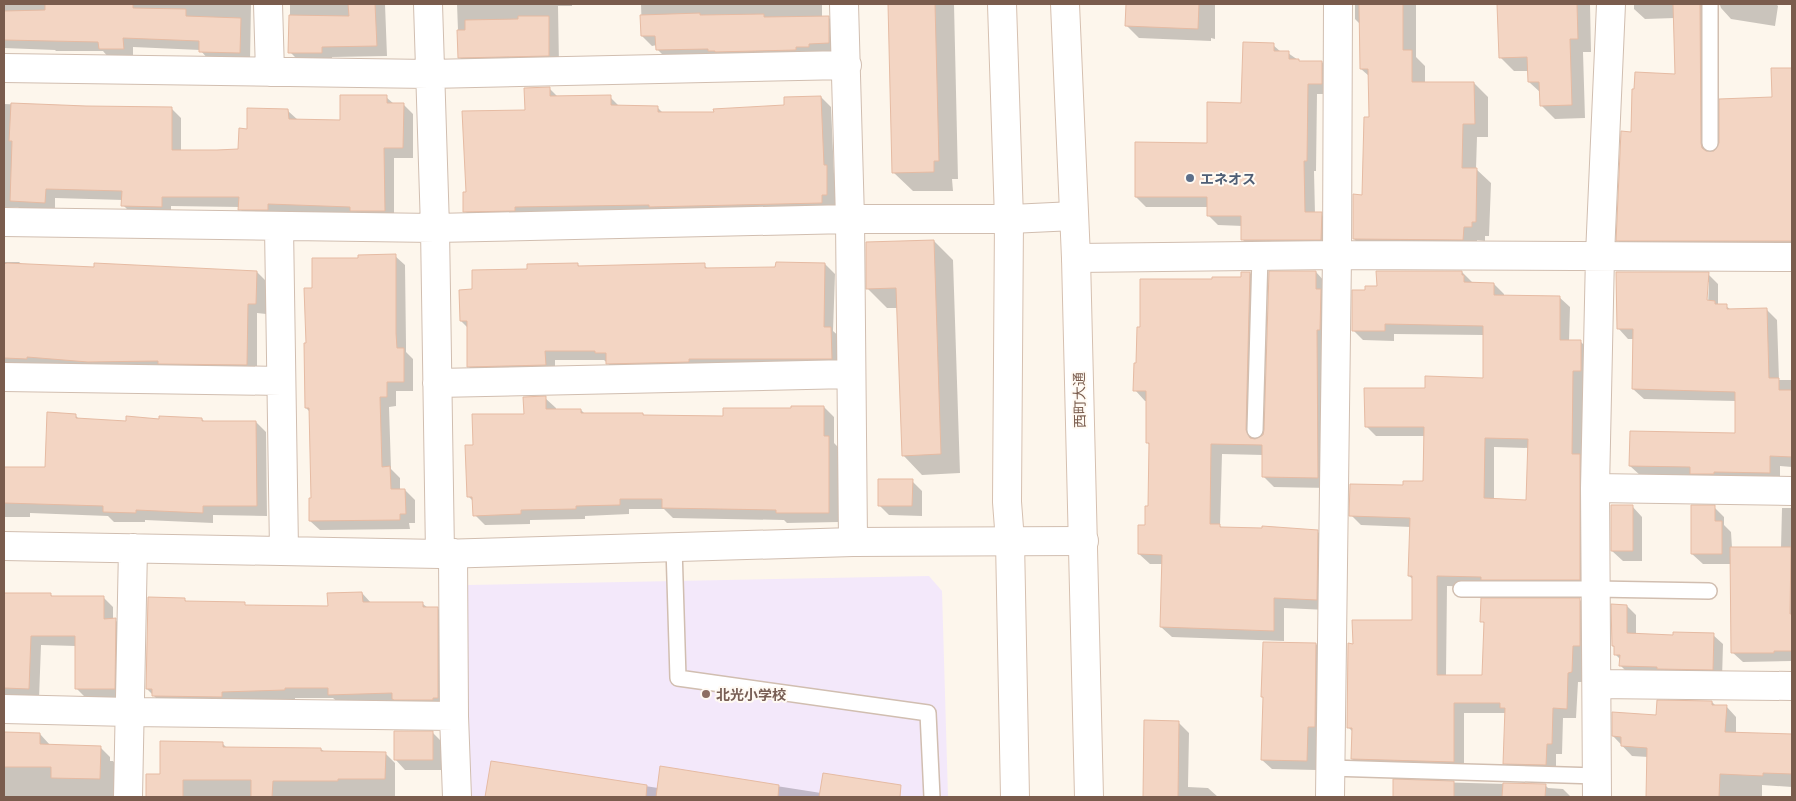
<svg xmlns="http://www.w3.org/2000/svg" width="1796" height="801" font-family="Lato,'Noto Sans JP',sans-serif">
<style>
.education{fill:#f3e8fa}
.shadow{fill:#0003;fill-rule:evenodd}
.building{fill:#f3d5c3;stroke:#e6bba3;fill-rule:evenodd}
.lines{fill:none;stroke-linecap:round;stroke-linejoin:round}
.lane-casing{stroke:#d1beb0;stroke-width:18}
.street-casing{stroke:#d1beb0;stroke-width:30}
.secondary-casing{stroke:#d6c0b0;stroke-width:30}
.lane{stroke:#fff;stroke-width:15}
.street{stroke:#fff;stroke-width:28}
.secondary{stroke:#fff;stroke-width:28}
.service-dot{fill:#5c6f8a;stroke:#fffaf3;stroke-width:2}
.education-dot{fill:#8d6e63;stroke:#fffaf3;stroke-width:2}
.labels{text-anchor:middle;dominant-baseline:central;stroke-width:4;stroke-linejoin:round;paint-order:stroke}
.service-label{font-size:14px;font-weight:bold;fill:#4e5e75;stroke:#fffaf3;text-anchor:start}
.street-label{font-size:14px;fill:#7a5c4d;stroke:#fffaf3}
.education-label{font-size:14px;font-weight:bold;fill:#785e54;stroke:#fffaf3;text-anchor:start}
</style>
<rect width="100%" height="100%" fill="#fdf6ec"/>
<path class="education" d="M929 576 942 591 948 797H468L467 585Z"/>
<path class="shadow" d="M4 4H251L250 62 210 61 200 50 133 47V58H109L103 51H56L55 50 4 48Z
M290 4H385L387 56 332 57V62H300L290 52Z
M457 4H579H572V6H558L559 65 469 67 459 57Z
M641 4H822V17H828L838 27 839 53 667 59 657 49V45L652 46 642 36Z
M889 4H954L958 179H952L953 191H913L893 172Z
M1127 4H1215V39L1211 38V41L1139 38 1126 25Z
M1355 4H1416V57L1425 66V83H1474L1488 97V137H1477L1476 169 1491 183 1489 236H1485V241L1477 240V253H1368L1354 239 1364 196 1371 118 1369 76 1361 69V25L1355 19Z
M1499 4H1590L1591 52H1583L1585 118 1555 119 1541 105V93L1529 82V71H1514L1500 57Z
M1634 4H1776L1778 6 1775 26 1731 19 1721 8 1720 5 1716 6 1712 10 1711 153H1715L1773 98V69H1792V155L1740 157 1741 186H1792V251H1628L1618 240 1632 133 1676 75 1675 18 1645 19 1634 9Z
M1273 45 1281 52 1288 53 1301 62H1322L1332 73V94H1317L1316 171H1314L1315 214H1321L1331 224V249L1253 250 1243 240V226L1218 225 1208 215V207H1146L1136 197 1208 144 1242 104Z
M549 88 559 98 610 97 620 107H657L663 113H715L786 106 821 97 831 107 834 174 837 176V205H832V212L475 221 465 211 467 193 526 111Z
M386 97 394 104H403L413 114V158H394V221L250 219 240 209V207L171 206V216L133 215 123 205V200L55 198V212L21 210 18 207H4V104L86 107 171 108 181 118V151L240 150 248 130 288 111 298 120 341 121Z
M934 241 953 260 960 473 922 475 903 455 898 308H887L868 289Z
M395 256 405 265 406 344V352L413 359V391H396V406L389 407 391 469 400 478V490H405L415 500V523H409L410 529 320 530 310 521 312 499 310 412 306 408 307 344 313 289 359 260Z
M4 262H19L23 265 257 272 267 282 266 314 257 313V374L4 367Z
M577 264 581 268 704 265 708 269H777L825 264 835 274 833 331 841 338V368L618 373 604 360H555V375L478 376 468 366V328L461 321 473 291 528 270Z
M1316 272 1326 283 1329 488 1274 487 1263 476V455L1222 454 1220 526 1222 528 1317 531 1328 542 1327 610 1284 608V641L1172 637 1161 627 1163 564H1150L1139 554 1149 507 1150 446 1147 442V401H1145L1135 390 1141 328 1213 280 1243 278 1250 273 1260 283 1256 440 1264 436Z
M1462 272 1472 282 1494 284 1504 294V297H1559L1570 307 1569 341H1580L1590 351V380H1583L1582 458 1590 466V589L1447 586 1446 676H1484L1485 624 1482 621 1580 600 1590 610 1582 655V682H1578L1576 718H1563L1562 754H1556V775L1515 773 1505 763 1506 713H1464V772L1362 769 1352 759 1353 732 1348 727 1354 645 1413 621 1414 580 1409 576 1411 527 1361 525 1351 515 1404 487 1424 482 1425 436H1376L1366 426 1426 389 1484 379V335L1394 334V341L1363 340 1353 330 1367 291 1378 287ZM1494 447 1529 448 1528 501 1494 499Z
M1708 274 1718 284V306H1726L1731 310H1767L1777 320 1779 380H1792V467L1780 466V483L1641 476 1630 466 1736 434V401L1644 399 1633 389 1634 339H1628L1618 328ZM1707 282H1709L1708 307H1706Z
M545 398 556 408V411L581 410 585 414H643L645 416 725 418 824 407 834 417V443L839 448V522L787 523 784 520 673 518 664 509H629V514L585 516V519L530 520V524L485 525 475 515 474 502 468 496 474 446 525 415Z
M75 415 80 420 127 422 202 419 205 422H256L266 432 267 516 213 515V523L145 520V522H114L108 516 30 513V517H4V468H46Z
M912 481 922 491V516L889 515 879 505Z
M1632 506 1642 517V561H1623L1612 551Z
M1714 507 1724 517V525L1731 532 1732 548H1781L1782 508H1792V661L1743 662 1732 652 1731 564H1703L1692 554Z
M362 593 372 604H423L428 608H437L447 618 448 708 340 704 333 698H295V700L163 705 147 689 184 599 187 602 244 604 247 607 329 608Z
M50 594 53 597H103L113 607V620H115L126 630 124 699 86 698 76 688V646L41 645 39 699 4 698V595Z
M1627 606 1636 615V635L1674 636 1713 635 1723 644 1722 679 1630 675 1620 665 1621 660 1615 654V648L1613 646Z
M1316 644 1325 653 1324 736H1317L1316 770 1272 769 1262 760 1264 698 1262 697Z
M1712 702 1716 706H1726L1736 717V734L1792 735V787L1762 785V797H1647L1648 757 1632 756 1613 736 1658 716Z
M1146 722H1178L1189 733 1188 787 1208 788 1218 797H1144Z
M433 733 443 743V770H405L395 759Z
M40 734 50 745 100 747 110 757V761H113L122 771V790H114V797H4V739Z
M223 744 227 748 321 749 325 752 385 753 395 763V797H147V775H161Z
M492 762 658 788 661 768 821 793 887 784 900 797H487Z
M1394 781 1545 785 1548 788 1563 789 1571 797H1394Z"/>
<path class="building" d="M45 4H133V8L186 9V16L241 18 240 53 199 52V41L123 38 124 49H99L98 42 4 40V11L45 10Z
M348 4H375L377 46 322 47V53H288L289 15 349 16Z
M888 4H935L939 161H934V172L892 173Z
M1126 4H1199L1198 29 1125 26Z
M1359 4H1403V50H1412V82H1474L1475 124H1463L1462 168H1477L1476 222H1472V227H1464L1463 240 1353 239V194L1362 195 1364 117H1369L1368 69H1360Z
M1497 4H1577L1578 39H1570L1572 105 1540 106 1539 82H1528L1527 57 1499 58Z
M1673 4H1700L1701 143 1702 148 1706 151H1714L1719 143V99L1772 97 1771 68H1792V241H1616L1621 131 1631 132 1632 89H1634L1635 72 1675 74Z
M700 13V15L764 14V17L829 16V43L809 44V47H796V50L715 52V51H708V49L656 50 655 36H641L640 15Z
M518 16H549V56L458 58 457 30H465V20L518 19Z
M1243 42 1274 43V51H1289V59H1299V61H1322V84H1308L1307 161H1304L1305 212H1322L1321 240H1241V216H1207V197H1135V142L1207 143V102L1241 103Z
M550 87V96L611 95V105L658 106V112H714L713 109 784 105V97L821 96 824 165H827V195H822V203L649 207V205L515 207V211L463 212V192H466L462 111 525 110 524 88Z
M340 95H387V103H404L403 148H384L385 211H350V207L268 204V210H238L239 197H162V207L121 206 122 191 46 189 45 203 10 201 12 141H9L11 103 86 106 172 107V150H217L238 149 239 128 247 129V108L288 109 289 119 340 120Z
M934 240 941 454 902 456 896 288 866 289V242Z
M396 254V333L397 348H404V382H387V397H380L382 467 390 466 391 489H405L406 514H400V520L309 521V498H311L309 408H305L304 343H306L304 288H312V258H358V255Z
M776 262 825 263 824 327H831L832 359H689V362L606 364V353H595V351H545L546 365 467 367V321H460L459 290 472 289V270L527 269V264L578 263V266L705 263V268L775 267Z
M7 263 94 267V263L257 271 256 304H248L247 365 158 364V361L88 362 27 357V359L4 358V264Z
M1269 271H1316V289H1321L1320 330H1317L1318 478 1262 477V445L1211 444 1210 524H1220V527L1262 528V526L1318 530 1317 600 1274 598V631L1160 627 1162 555 1138 554V525H1145V506H1148L1149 443H1146V391H1133L1134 363H1136L1137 327H1140V279H1212V277H1241V272H1250L1246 430 1250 438 1255 439 1263 435 1264 430Z
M1376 271H1462V275H1464V282L1494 283V295L1560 296V340H1581V371H1573L1572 454H1580V580H1481V577L1437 576V675H1482L1484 622H1480L1481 598H1580V646H1573L1572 672 1568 673 1567 709 1553 708 1552 744H1547L1546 765 1503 764 1505 708H1500V703H1454V762L1351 759 1352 728H1347L1348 643 1353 644 1352 620H1412V576H1408L1410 518 1349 516 1350 484 1403 485V481H1423L1424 427H1365L1364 388H1425V376L1483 378V326L1385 324V331H1352V290H1365V286H1377ZM1485 438 1528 439 1526 500 1484 498Z
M1616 272H1709L1707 300 1715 301V304H1727V309L1767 308 1769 378H1779V390H1792V457L1770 456V473L1714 472V474H1690V467L1629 466 1630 431 1735 433V392L1632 389 1633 329H1617Z
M546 396V409H581V413H643V415L723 416V408H791V406H824V436H829V513H776V510L662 508V499H620V505L576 506V509L521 510V514L473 516 472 497H467L465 445H473L472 414H524L523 397Z
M47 412 76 414V418L126 421V416L159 419V416L202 418V421H256L257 506H203V513L136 510V513L103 512V506L4 503V467H45Z
M878 479H913L912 506H878Z
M1611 505H1633V551H1611Z
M1691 505H1715V521H1722V554H1691Z
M1730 547H1791L1790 614H1792V651H1774V653H1731Z
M362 592 363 602H423V607H438V698H433V700H394L392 699V693L328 695V688H285V690L222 692V697L152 696V689H146L148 597 185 598V601L245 602V605L328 606 327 593Z
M4 593H51V596H104V619L116 618 115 689H75V636H31L29 689 4 688Z
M1611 604 1627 605V633L1673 635V632L1714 633 1713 670 1657 669V667L1619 666 1620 655H1614V646H1612Z
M1263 642 1316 643 1315 727H1308L1307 761 1261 760 1263 697H1261Z
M1657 700 1712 701V705H1727L1725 732 1792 734V774L1763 773V776L1720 774 1719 797H1646L1647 748 1621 746V737L1612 736V712L1656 715Z
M1144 720 1179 721 1178 797H1143Z
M394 731H433V760H394Z
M4 732 40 733V744L101 746 100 779 51 778V767H4Z
M160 741 223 742V747L321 748V751L386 752 385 779H338V781H273L272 797H251V780H183V797H146V774H160Z
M491 761 647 785 646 797H485Z
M660 766 779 785 778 797H656Z
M823 773 901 785 900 797H819Z
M1393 779 1454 781V797H1393Z
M1503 783 1546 784 1545 797H1502Z"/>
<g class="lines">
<g class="lane-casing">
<path id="lane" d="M1710 4V143
M1255 430 1260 256
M674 547 678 678 928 713 932 797
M1461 589H1596L1709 591
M1330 768 1597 776"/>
</g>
<g class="street-casing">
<path id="street" d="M268 4 270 72
M428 4 435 228 440 554
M844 4 850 219 853 542
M4 68 429 74 847 65
M4 222 435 228 850 219H1009L1074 216
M279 227 284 550
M1076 258 1337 255 1792 257
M4 377 281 381
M437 383 851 374
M1595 488 1792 491
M4 546 440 554 853 542 1084 541
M453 553 454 716 457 797
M1597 684 1792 686
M4 709 129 712 454 716
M128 797 133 548
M1330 797 1337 255 1338 4
M1597 797 1595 488 1600 255 1611 4"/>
</g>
<g class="secondary-casing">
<path id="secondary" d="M1002 4 1009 219 1007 502 1010 541 1015 797
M1065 4 1076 258 1089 797"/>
</g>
<use href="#lane" class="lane"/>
<use href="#street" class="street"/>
<use href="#secondary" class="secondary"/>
</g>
<circle class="service-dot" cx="1190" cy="178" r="5"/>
<circle class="education-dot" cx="706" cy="694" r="5"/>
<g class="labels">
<g class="service-label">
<text x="1200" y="178">エネオス</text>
</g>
<g class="street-label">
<text transform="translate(1079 400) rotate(-91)">西町大通</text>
</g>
<g class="education-label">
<text x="716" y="694">北光小学校</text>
</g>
</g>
<rect width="1796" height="801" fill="none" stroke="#7a5c4d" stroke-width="10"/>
</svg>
